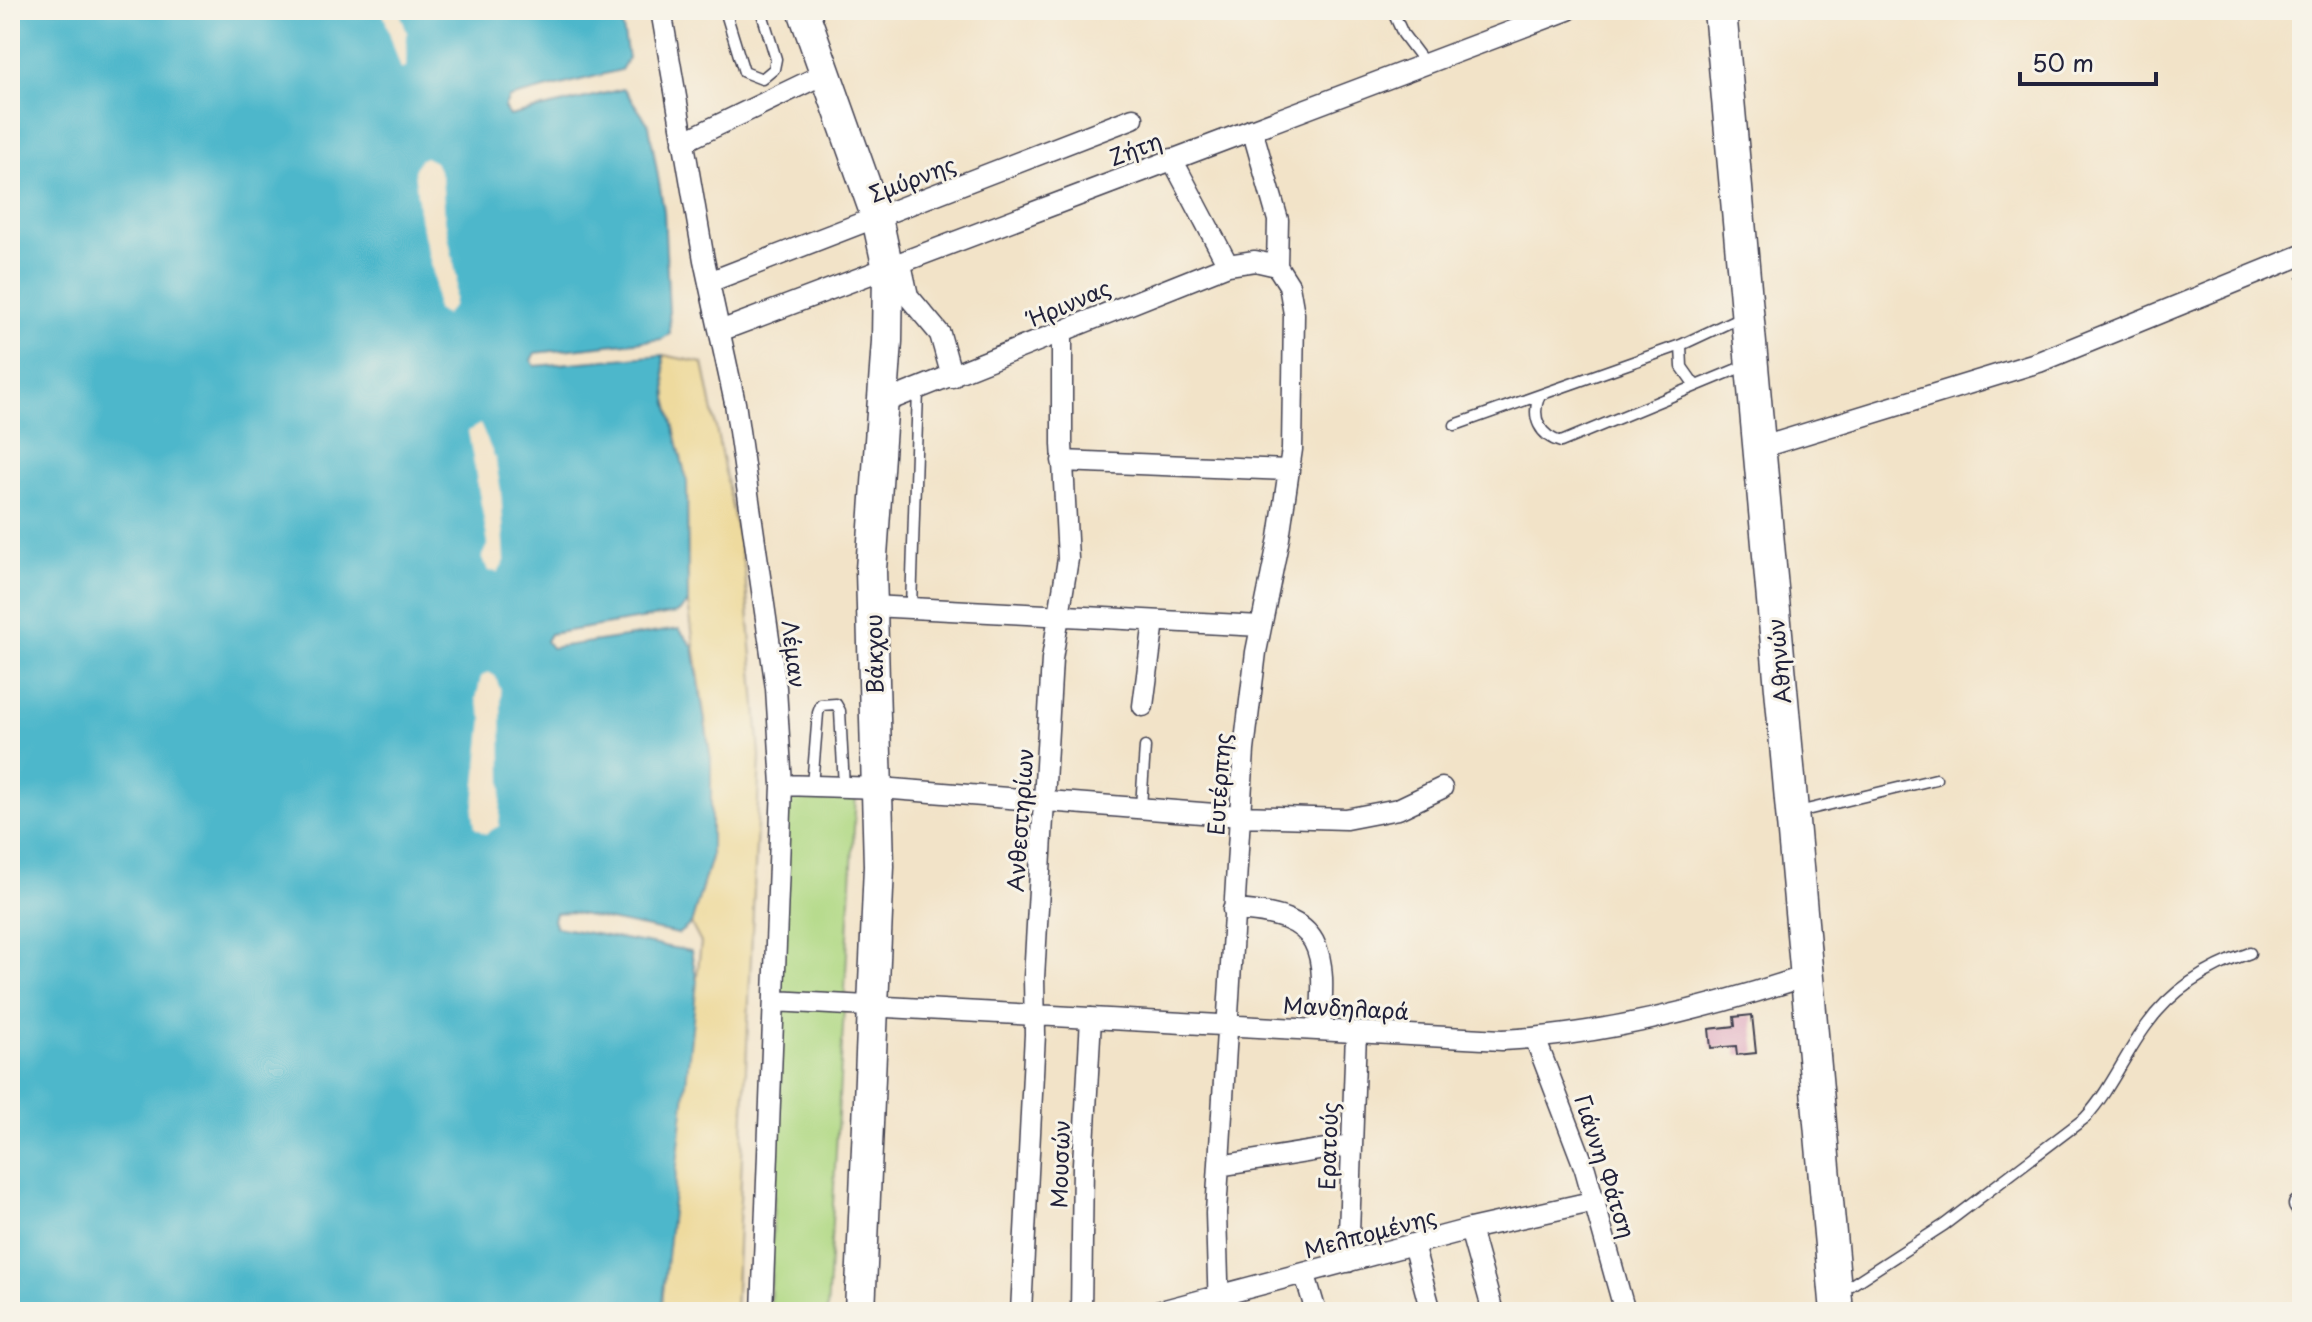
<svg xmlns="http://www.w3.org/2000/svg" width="2312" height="1322" font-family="'Playpen Sans',sans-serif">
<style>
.green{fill:#afd882;stroke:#687d5e;stroke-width:2}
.sand{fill:#eeda9e;stroke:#887e6c;stroke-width:2}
.water{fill:#4eb7cb;stroke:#386c83;stroke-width:2}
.pier{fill:#f2e3c8}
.building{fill:#d68aaf}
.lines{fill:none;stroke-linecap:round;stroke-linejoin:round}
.lane-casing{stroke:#413f50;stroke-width:13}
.street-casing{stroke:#413f50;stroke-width:23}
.secondary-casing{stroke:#413f50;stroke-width:33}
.primary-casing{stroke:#413f50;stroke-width:35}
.path{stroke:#413f50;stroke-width:3;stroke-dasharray:6 6;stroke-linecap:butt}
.lane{stroke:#fff;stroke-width:10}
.street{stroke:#fff;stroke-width:20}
.secondary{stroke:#fff;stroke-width:30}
.primary{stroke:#fff;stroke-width:32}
.labels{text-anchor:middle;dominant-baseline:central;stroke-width:6;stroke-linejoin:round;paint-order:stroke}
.street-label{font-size:22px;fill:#22223b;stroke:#f7f3e8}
</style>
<rect width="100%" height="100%" fill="#f7f3e8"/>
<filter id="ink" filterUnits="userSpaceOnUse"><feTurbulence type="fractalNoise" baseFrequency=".0125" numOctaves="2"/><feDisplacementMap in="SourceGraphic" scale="16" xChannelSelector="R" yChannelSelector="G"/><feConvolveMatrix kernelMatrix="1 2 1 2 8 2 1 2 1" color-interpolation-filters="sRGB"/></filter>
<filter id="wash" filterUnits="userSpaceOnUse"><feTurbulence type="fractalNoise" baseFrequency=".006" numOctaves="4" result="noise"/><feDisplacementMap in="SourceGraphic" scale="32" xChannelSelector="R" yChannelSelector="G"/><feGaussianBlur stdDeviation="1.8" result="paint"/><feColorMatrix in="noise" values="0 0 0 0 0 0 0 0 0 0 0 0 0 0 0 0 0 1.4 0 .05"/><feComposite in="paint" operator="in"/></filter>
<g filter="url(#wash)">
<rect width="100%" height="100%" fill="#f2e3c8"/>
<path class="green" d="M787 789 856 793 827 1312H770Z"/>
<path class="sand" d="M663 355 703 363 745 572 760 756 735 1312H658L701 943 691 924 711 857V760L688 603 687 482 667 399Z"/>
<path class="water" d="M10 10H620L628 58 621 70 509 98 504 108 509 116 624 89 649 125 664 211 670 333 662 339 535 353 531 360 535 366 663 355 667 399 687 482 688 603 677 613 550 634 546 641 551 648 679 629 693 647 711 760V857L691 924 678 934 570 912 555 913 553 920 556 927 691 951 697 982 661 1312H10Z"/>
<path class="pier" d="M382 10H399L407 33 406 67 401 69Z
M425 157 435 162 442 177 445 220 457 279 453 306 445 315 436 310 435 281 420 218 414 171 419 160Z
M480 424 495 458 501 491 505 561 498 572 488 571 482 556 488 543 468 431Z
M488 672 495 676 501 691 502 789 499 826 485 834 475 828 473 813 483 719 476 699 481 677Z"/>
<g id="blocks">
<path class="building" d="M1752 1015 1756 1053 1737 1055 1736 1046 1711 1048 1709 1029 1735 1026 1734 1017Z"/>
</g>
</g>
<g filter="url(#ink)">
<use href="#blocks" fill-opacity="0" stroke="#413f50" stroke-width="2"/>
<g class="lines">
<g class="lane-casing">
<path id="lane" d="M725 10 744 72 762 79 774 69 776 59 761 10
M1392 10 1403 34 1424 62
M1681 345 1682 367 1694 384
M1539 397C1531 418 1540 436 1561 442L1749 364
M1455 425 1681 345 1741 317
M911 608 918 390
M812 786 818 713 821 705 836 704 840 711 844 787
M1141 807 1145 747
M1798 812 1936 779
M1839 1293 1944 1225 2085 1118C2110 1091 2124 1056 2146 1026 2172 989 2208 967 2250 953"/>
</g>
<g class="street-casing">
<path id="street" d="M661 10 704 260 735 403 776 688 782 785 762 1312
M1252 129 1278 220 1277 266
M683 142 826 73
M1172 159 1228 265
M901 264 908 296 940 334 952 377
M709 282 1133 118
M720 331 1568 10
M882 403 1228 265 1255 261 1277 266
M1759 448 2039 362 2302 255
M1062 461 1289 470
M872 606 1261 626
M1143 706 1154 621
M782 785 880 788 1240 816 1346 819 1398 809 1442 788
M1233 910C1326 914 1326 950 1320 1030
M774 1001 1502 1040C1604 1035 1709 1008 1806 976
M1535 1038 1585 1169 1625 1312
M1219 1166 1350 1145
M2299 1205H2302
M1470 1229 1493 1312
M1413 1244 1431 1312
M1348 1262 1356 1032
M1305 1275 1316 1312
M1021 1312 1035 1034 1034 978 1052 659 1068 559 1062 444V331
M1081 1312 1083 1164 1091 1018
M1157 1312 1470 1229 1596 1201
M1219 1312 1216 1213 1244 750 1256 652 1279 538 1292 449 1294 314 1289 285 1277 266"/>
</g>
<g class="secondary-casing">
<path id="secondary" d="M803 10 877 218 888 269 887 341 871 570 879 866 860 1312"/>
</g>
<g class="primary-casing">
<path id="primary" d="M1720 10 1837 1312"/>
</g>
<path class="path" d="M2298 277 2302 289"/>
<use href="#lane" class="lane"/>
<use href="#street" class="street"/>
<use href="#secondary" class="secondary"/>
<use href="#primary" class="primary"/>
</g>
</g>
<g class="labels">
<g class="street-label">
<text transform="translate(1135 148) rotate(-21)">Ζήτη</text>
<text transform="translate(912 178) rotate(-21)">Σμύρνης</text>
<text transform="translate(1069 302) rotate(-23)">Ήριννας</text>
<text transform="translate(795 654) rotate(83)">Λέμαν</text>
<text transform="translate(873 654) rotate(-91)">Βάκχου</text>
<text transform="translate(1778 661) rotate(-95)">Αθηνών</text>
<text transform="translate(1218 784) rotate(-86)">Ευτέρπης</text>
<text transform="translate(1019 820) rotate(-86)">Ανθεστηρίων</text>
<text transform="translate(1346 1007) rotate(3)">Μανδηλαρά</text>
<text transform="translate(1327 1146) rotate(-88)">Ερατούς</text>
<text transform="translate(1059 1164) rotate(-88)">Μουσών</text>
<text transform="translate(1606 1166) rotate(72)">Γιάννη Φάτση</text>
<text transform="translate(1370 1232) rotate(-15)">Μελπομένης</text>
</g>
</g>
<rect width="2312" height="1322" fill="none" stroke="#f7f3e8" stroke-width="40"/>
<path d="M2020 72v12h136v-12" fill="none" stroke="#22223b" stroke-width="4"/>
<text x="2032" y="72" font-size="24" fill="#22223b" stroke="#f7f3e8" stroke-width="6" paint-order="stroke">50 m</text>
</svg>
